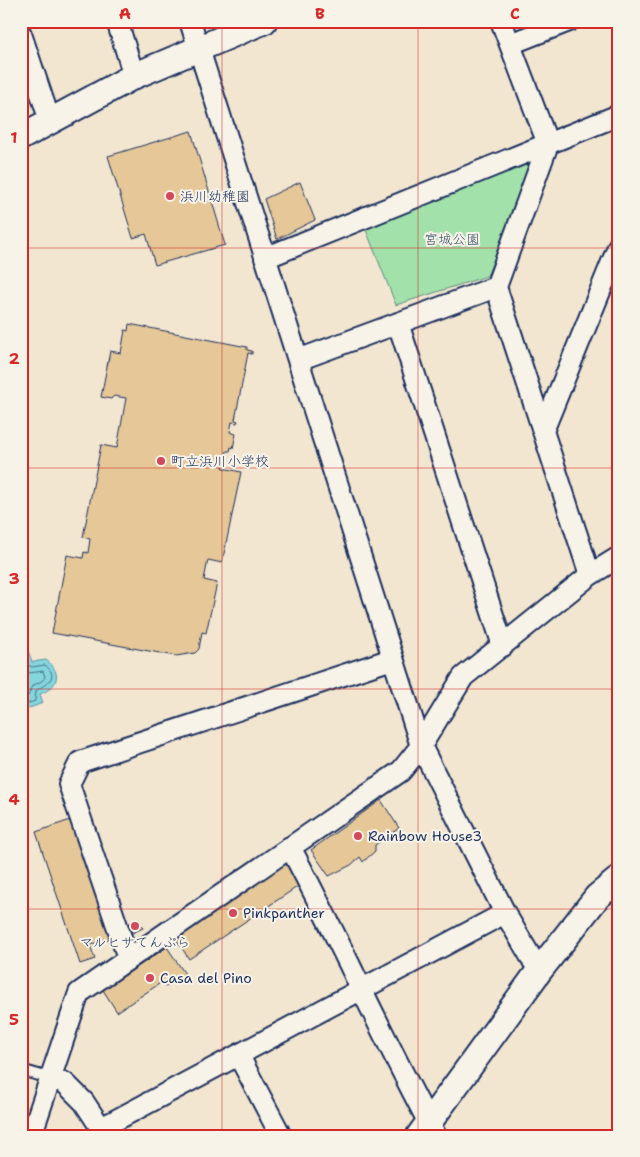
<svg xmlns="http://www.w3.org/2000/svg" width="640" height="1157" font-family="'Shantell Sans','Klee One',sans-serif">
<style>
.green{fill:#a2e1a9;stroke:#5e8884}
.water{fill:#85d6dc;stroke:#5b93aa}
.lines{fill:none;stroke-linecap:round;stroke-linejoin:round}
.shore{stroke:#457290;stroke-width:1}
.building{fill:#e5c798;stroke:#1b2f5e}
.service-casing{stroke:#1b2f5e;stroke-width:14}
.minor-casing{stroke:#1b2f5e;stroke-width:24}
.tertiary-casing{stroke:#1b2f5e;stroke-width:29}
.service{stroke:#f7f3e8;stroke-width:10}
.minor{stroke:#f7f3e8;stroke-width:20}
.tertiary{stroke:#f7f3e8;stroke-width:25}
.grid{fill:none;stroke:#d62828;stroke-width:1;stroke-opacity:0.55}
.poi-dot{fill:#d1495b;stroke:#f7f3e8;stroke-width:2}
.labels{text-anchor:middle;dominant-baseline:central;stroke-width:4;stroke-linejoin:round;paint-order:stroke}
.poi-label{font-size:14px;fill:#1b2f5e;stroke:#f7f3e8;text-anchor:start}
.park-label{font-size:14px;fill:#36536d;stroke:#f7f3e8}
.neatline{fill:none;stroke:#d62828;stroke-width:2}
.grid-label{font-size:16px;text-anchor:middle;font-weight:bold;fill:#d62828}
</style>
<rect width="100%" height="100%" fill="#f2e6d0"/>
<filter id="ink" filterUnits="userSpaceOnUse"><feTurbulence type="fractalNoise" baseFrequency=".02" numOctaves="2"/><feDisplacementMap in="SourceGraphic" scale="10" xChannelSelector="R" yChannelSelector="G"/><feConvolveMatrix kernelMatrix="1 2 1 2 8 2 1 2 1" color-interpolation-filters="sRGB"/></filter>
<g filter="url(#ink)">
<path class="green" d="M523 161 531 169 487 276 396 305 364 225Z"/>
<path class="water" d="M23 636 32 662 46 660C63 673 58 687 40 694L43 703 21 711V637Z"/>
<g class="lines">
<path class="shore" d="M21 648 28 665 32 667 45 665C61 678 45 684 36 691L35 701 21 706
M21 667 30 673 43 671 45 677 42 681 32 686 28 696 21 699"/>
</g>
<path class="building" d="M191 131 225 245 155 265 146 234 133 238 108 156Z
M300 182 315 220 277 239 264 199Z
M129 324 247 347V350L252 351V354L248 353 235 420 238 421 237 423 232 422 230 432 236 434 233 448 231 447 230 451H227L223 468 241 472 222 563 208 560 204 580 217 583 206 633 202 632 199 649 195 653 176 656 52 633 67 555 83 558 84 552 88 553 90 539 83 537 101 445 117 448 126 398 114 396 111 399 101 397 110 351 121 353 125 330 128 331Z
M381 800 399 828 375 845V851L363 862 360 857 351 865 329 876 311 850Z
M76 818 115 937 90 945 95 959 80 964 36 832Z
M291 858 306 881 189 959 174 936Z
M138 919 143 928 132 933 128 924Z
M167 947 185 974 165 987 162 982 117 1012 103 990Z"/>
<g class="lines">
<g class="service-casing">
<path id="service" d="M21 1070 49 1078"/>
</g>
<g class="minor-casing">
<path id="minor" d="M117 21 134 76
M190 21 421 746 505 913 539 971
M501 21 548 144 496 287 590 575
M21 34 50 121
M510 44 569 21
M265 258 619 115
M398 323 503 646
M298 360 496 287
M543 431 619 245
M290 847C341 942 384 1041 436 1136
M128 958 69 784 80 762 392 659
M239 1056 281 1136
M49 1078 65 1083 84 1102 101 1128
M31 1136 79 993 401 771 421 746 463 677 590 575 619 557
M105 1136 101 1128 505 913"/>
</g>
<g class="tertiary-casing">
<path id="tertiary" d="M21 137 134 76 264 21
M419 1136 539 971 597 897 619 879"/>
</g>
<use href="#service" class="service"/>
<use href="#minor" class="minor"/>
<use href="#tertiary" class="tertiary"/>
</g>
</g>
<path class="grid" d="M222 21V1136M418 21V1136M21 248H619M21 468H619M21 689H619M21 909H619"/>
<g class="poi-dot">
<circle cx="170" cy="196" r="5"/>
<circle cx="161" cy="461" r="5"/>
<circle cx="358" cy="836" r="5"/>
<circle cx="233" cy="913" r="5"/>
<circle cx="135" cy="926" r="5"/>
<circle cx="150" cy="978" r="5"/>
</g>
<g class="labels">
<g class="poi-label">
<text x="180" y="196">浜川幼稚園</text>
<text x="171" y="461">町立浜川小学校</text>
<text x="368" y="836">Rainbow House3</text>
<text x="243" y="913">Pinkpanther</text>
<text x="135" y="942" text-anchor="middle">マルヒサてんぷら</text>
<text x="160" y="978">Casa del Pino</text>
</g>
<g class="park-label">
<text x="452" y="239">宮城公園</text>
</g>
</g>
<rect width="640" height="1157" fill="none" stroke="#f7f3e8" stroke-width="55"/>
<rect x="28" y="28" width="584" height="1102" class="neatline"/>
<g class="grid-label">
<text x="125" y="19">A</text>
<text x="320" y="19">B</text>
<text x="515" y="19">C</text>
<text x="14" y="143">1</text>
<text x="14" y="364">2</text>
<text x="14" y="584">3</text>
<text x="14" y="805">4</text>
<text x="14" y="1025">5</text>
</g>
</svg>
